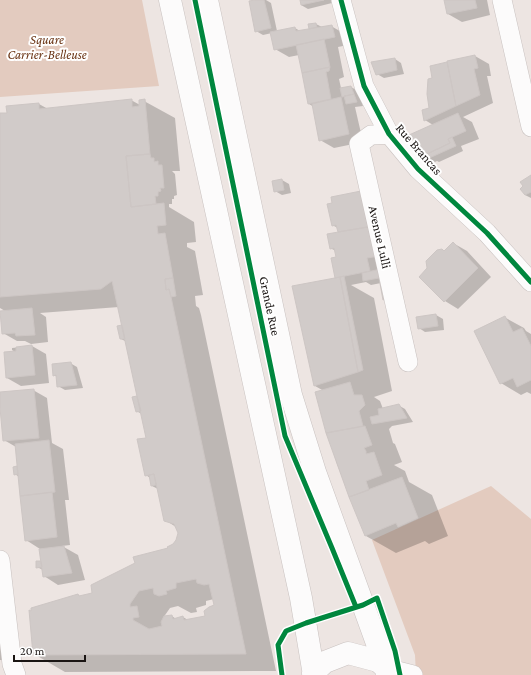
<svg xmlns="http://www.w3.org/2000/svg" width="531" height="675" font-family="'Crimson Pro',serif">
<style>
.green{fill:#e3cbbf}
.shadow{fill:#0003;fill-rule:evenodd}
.building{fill:#d1cbc9;stroke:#cdc6c4;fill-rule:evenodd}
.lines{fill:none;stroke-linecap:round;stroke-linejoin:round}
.street-casing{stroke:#c9c2c0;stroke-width:20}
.primary-casing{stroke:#c9c2c0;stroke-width:23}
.street{stroke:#fcfbfb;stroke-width:19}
.primary{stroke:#fcfbfb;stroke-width:22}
.cycleway-casing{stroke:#fff;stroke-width:8}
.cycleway{stroke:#00873e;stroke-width:5}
.labels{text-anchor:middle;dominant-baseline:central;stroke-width:4;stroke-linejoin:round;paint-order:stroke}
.park-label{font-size:13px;font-style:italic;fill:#6a3414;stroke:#fff}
.street-label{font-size:13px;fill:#1a1513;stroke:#fff}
</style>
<rect width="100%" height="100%" fill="#ede5e2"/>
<path class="green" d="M0 0H142L159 86 0 97Z
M491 486 531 519V675H416L415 655 372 540Z"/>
<path class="shadow" d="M259 0H266L271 3 277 31 295 28 300 31 310 30 309 25 316 24 322 27 331 26 345 34 348 45 338 47 344 77 339 79 341 88 351 87 358 91 363 106 355 107 363 142 334 148 320 140 314 107 309 104 299 55 289 57 275 49 272 33 263 35 256 31Z
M301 0H331L332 3 308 9 301 5Z
M445 0H487L490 15 462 22 448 14Z
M475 56 489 64 491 76H487L493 103 463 117 472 122 479 139 461 146 463 151 439 162 437 161 435 162 428 158 433 125 425 120 430 109 434 79 431 67Z
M395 59 401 63 404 74 384 78 377 74Z
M131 100 140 105 144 101 175 118 180 171H172L175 174 177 195 174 196V199H172V204H169V207L194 222 196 242 187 243V247L195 251 203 295 195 296 196 306 199 308 201 315 276 671 65 672 34 654 32 612 78 595 81 597 94 594 169 549 177 541 179 533 176 527 165 520 158 489 152 486 150 478 146 475 147 439 142 414 136 411 139 398 127 342 121 339 123 325 119 307 40 313 46 317 48 342 31 344 25 341H17L3 333 5 311 0 308V114L8 113 39 104 48 109ZM214 599 215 606 206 617 188 620 183 617 176 619 172 616 163 618 170 608 178 606 191 613 197 612 196 608 206 605V601Z
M531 176V198L525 195V187Z
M282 180 289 184 291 193 282 195 275 191Z
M361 192 381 283 371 285 366 282 351 285 374 298 392 391 374 397 380 401 383 409 398 405 405 409 413 422 392 426 389 429 393 443 395 444 402 462 394 465 405 471 409 482 432 495 448 536 429 544 425 541 396 553 366 536 337 464 317 393 324 391 315 386 293 287 337 278 336 251 330 248 339 233 338 228 332 225Z
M453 243 467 251 491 277 458 309 445 301V252Z
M436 315 443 319 444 330 425 332 419 328Z
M504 317 524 328 526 331 531 334V394L527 392 521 395 501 383Z
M32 346 46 354 49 383 21 386 7 378 15 352 12 350V348Z
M70 363 77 367 83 388 65 390 58 386 57 377 54 375Z
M33 390 47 398 52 443 63 449 69 500H65L70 545 62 546 78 555 85 580 58 585 44 576 43 570 37 567 42 562 40 549 26 540 19 477 15 474 14 467H18L16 447 4 440 0 393Z
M0 624 6 660H0Z"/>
<path class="building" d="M255 0H264L271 28 255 32 249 1Z
M300 0H324L301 5Z
M444 0H475L477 8 447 14Z
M316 23 317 27 309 29 308 24Z
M332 25 335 37 274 50 270 32 295 27 296 31Z
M324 39 330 67 302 73 296 45Z
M475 55 478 68 474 69 480 95 456 106 447 61Z
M395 58 397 70 376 75 371 62Z
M447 62 456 106 424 121 422 110 429 108 427 94 428 79 432 78 430 66Z
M330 67 329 71 326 72 331 99 308 104 302 73Z
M351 86 354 94 342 97 340 88Z
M354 94 357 102 346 104 344 96Z
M341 97 349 134 319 141 312 104Z
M132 99V107L139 106V100L145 99 150 154 126 156 131 207 164 203 166 225 157 226 158 234 165 233 173 278 165 279 166 290 169 289 171 297 246 654 33 655 29 610 31 611V608L78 594 79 596 92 593 91 585 135 563 133 557 168 548 167 547 173 544 176 540 178 533 174 524 164 521 154 474 145 476 137 439 146 438 112 281 101 289 0 297V113H7L6 106 39 103V109ZM196 579 197 583 204 585 209 584 214 605 209 607 204 611 205 616 184 620 183 616 173 619 172 615 164 616 161 622 162 626 149 629 133 620V618L139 617 137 606 130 607V604L139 591 153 588 154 594 159 596 167 594 166 591 176 588V583Z
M458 113 466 131 448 139 450 143 425 155 409 135Z
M452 137 456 146 427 159 425 155 450 143 448 139Z
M150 154 151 158H154V162L158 161V165H162L164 188H160L161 191 158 192V196H155L156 204 131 207 126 156Z
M531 175V192L525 195 520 189 523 186 520 182Z
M282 179 284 190 274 192 272 181Z
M361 191 368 227 338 232 336 225 332 226 327 204 332 203 331 197Z
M373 226 379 256 367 258 370 271 335 278 331 258 336 257 334 248 330 249 327 234Z
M453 242 478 268 444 302 419 277 427 268 426 261 437 250 442 249 444 251Z
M381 269 387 299 383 300 379 278 363 281 362 273Z
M344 276 363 370 358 372 340 277Z
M340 277 358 372 314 386 292 286Z
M173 278 176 296 171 297 169 289 166 290 165 279Z
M32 308 35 335 16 336 15 333 2 334 0 311Z
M436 314 438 326 418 329 416 317Z
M505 316 513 332 522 328 531 346V380L517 387 513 378 500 384 474 331Z
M122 325 125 339H120L117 326Z
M32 345 35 375 6 378 4 352 16 351V347Z
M71 362 77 385 57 387 56 375 53 376 52 364Z
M350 382 354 395H362L365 405 359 411 363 426 326 433 315 392Z
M34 389 39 438 3 441 0 408V392Z
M137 396 141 411 136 412 132 397Z
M399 404 407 418 372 424 370 417 379 415 378 409Z
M365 426 372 445 364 448 366 451V454L374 452 382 475 366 481 369 490 349 497 326 433Z
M49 440 55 492 20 496 15 444Z
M17 466 18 474 14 475 13 467Z
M154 474 156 485 151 486 149 475Z
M402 477 418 518 398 527 396 523 365 536 349 497Z
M52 492 57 537 25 541 20 496Z
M64 546 72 573 43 577 39 549Z
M36 561H41L42 567 36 568Z"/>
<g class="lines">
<g class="street-casing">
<path id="street" d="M341 0 364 86 389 134 418 169 487 233 531 282
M502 0 531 127
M389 134 371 135 359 144 408 362
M0 560 12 664 16 675
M386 668 413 675"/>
</g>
<g class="primary-casing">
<path id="primary" d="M170 0 301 598 314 675
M207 0 291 395 315 472 386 668 387 675
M313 673 325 662 348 653 378 661 386 668"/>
</g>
<use href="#street" class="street"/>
<use href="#primary" class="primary"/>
<g class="cycleway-casing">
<path id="cycleway" d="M195 0 285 436 332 548 356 607
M341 0 364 86 389 134 418 169 487 233 531 282
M282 675 278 645 286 631 306 623 363 605 377 598 395 651 400 675"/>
</g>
<use href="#cycleway" class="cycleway"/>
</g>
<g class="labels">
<g class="park-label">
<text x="47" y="39">Square<tspan x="47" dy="15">Carrier-Belleuse</tspan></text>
</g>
<g class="street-label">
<text transform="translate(419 149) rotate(49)">Rue Brancas</text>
<text transform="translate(380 237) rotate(77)">Avenue Lulli</text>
<text transform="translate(270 306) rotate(78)">Grande Rue</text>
</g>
</g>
<path d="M14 655v6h71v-6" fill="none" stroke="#1a1513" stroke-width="2"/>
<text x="20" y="655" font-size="12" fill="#1a1513" stroke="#ffffff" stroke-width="3" paint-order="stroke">20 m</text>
</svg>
